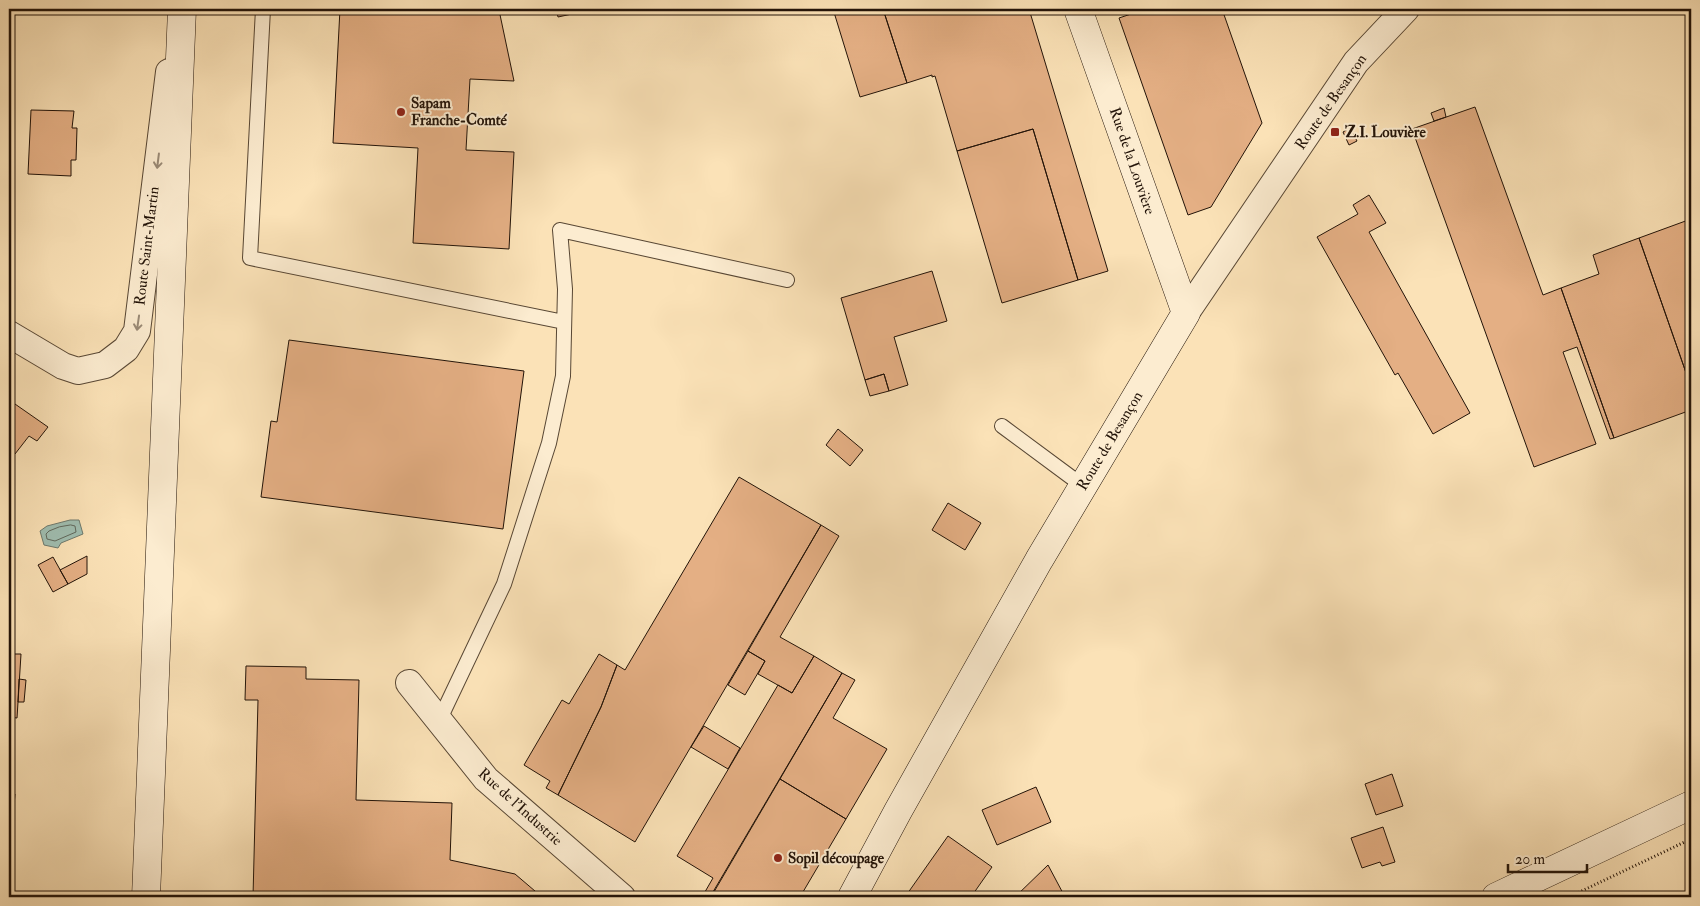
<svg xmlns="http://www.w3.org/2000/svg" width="1700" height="906" font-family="'IM FELL Double Pica',serif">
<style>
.water{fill:#9fbdb0;stroke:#6d796d}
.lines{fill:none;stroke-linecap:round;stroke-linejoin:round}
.shore{stroke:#60685c;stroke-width:1}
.building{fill:#e4af84;stroke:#221308}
.lane-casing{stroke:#584734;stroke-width:16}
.street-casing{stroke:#584734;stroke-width:28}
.secondary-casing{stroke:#221308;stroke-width:29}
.path{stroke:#221308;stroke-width:3;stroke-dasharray:1 2.5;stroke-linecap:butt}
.lane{stroke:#fcecd0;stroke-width:14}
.street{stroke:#fcecd0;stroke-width:26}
.secondary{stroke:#fcecd0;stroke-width:28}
.oneway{stroke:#9a8a76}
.poi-dot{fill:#8f2418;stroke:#fcecd0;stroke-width:2}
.labels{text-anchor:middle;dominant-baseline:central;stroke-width:4;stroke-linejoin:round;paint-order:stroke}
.street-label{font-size:15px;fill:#221308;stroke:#fcecd0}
.poi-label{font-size:15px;font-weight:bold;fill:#221308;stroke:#fcecd0;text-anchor:start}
</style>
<rect width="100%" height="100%" fill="#fbe2b7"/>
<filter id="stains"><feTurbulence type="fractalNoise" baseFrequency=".004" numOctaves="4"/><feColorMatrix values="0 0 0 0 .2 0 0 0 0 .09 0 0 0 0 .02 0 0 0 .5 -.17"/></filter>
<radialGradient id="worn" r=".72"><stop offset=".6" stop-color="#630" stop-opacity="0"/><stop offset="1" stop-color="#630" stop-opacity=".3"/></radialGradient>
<path class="water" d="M70 520H79L83 534 61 543 58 548 44 545 40 531 47 526Z"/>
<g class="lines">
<path class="shore" d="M71 525 75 526 76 532 55 541 47 539 46 534 49 531 59 527Z"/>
</g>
<path class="building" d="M340 9 499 10 514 81 470 79 466 150 514 152 509 249 413 243 418 148 333 143Z
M556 9H595L558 17Z
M833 9H883L907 83 860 97Z
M883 9H1029L1108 271 1078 280 1033 129 957 151 935 76 932 77V75L907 83Z
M1146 9H1222L1262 123 1211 207 1188 215 1119 18Z
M1475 107 1543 295 1561 288 1614 438 1610 439 1577 347 1563 352 1596 444 1534 467 1412 129Z
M1444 108 1446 117 1434 121 1431 113Z
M31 110 74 111 72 128H77L76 160H71V176L28 174Z
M1350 128 1357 141 1349 145 1343 132Z
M1033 129 1078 280 1002 303 957 151Z
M1369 195 1386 223 1369 232 1470 413 1433 434 1398 373 1395 375 1317 237 1358 214 1353 205Z
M1691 219V387L1639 238Z
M1639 238 1691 387V410L1614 438 1561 288 1599 274 1593 255Z
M932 271 947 321 894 337 908 385 889 391 884 374 865 380 841 298Z
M289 340 524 371 503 529 261 497 271 421 277 422Z
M884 374 889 391 870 396 865 380Z
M15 404 48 427 37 441 29 436 15 454 9 450V413Z
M838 429 863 450 850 466 826 445Z
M739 477 821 525 635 842 558 795 601 707 617 665 625 670Z
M948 503 981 523 965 550 932 530Z
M821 525 839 536 780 637 814 656 792 693 758 674 765 661 748 651Z
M87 556V574L68 584 60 570Z
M53 557 68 584 53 592 38 565Z
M748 651 765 661 745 695 728 685Z
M9 654H21L17 718 9 717Z
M599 654 617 665 601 707 558 795 546 788 550 781 524 765 562 700 569 704Z
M814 656 842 673 710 897 707 895 706 897H702L713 878 677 856 778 685 792 693Z
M246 666 306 667V679L359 680 356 800 452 803 450 860 515 874 542 897H253L258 700H245Z
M842 673 855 680 833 718 887 749 846 819 780 779Z
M19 679 26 680 24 702H18Z
M704 726 740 748 728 769 691 747Z
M1392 774 1403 806 1376 815 1365 784Z
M780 779 846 819 800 897H711Z
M1036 787 1051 822 997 845 982 810Z
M9 794H15L11 841H9Z
M1383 827 1395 862 1382 866 1380 862 1362 868 1351 838Z
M948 836 992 867 971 897H905Z
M1048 865 1065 897H1015Z"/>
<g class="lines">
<g class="lane-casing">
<path id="lane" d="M263 9 250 258 564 322
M1002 426 1083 486
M439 721 504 584 549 443 563 376 565 289 560 230 787 280"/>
</g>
<g class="street-casing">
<path id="street" d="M1186 313 1356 62 1406 9
M9 334 63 366 78 371 105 365 126 349 137 331 169 72
M409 683 486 779 622 897"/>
</g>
<g class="secondary-casing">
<path id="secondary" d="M146 897 182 9
M852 897 898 811 1039 560 1186 313 1078 9
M1496 897 1691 805"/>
</g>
<path class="path" d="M9 18 18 9
M1569 897 1691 839"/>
<use href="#lane" class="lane"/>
<use href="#street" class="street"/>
<use href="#secondary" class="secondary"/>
</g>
<defs><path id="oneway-shaft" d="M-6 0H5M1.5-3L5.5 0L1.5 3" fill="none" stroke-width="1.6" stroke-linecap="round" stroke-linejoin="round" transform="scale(1.25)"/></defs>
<g class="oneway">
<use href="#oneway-shaft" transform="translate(158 161) rotate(97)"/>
<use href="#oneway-shaft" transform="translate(138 323) rotate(98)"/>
</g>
<g class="poi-dot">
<circle cx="401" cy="112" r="5"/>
<rect x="1330" y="127" width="10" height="10" rx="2.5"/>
<circle cx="778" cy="858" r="5"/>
</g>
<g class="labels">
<g class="street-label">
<text transform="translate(1331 102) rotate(-55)">Route de Besançon</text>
<text transform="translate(1132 161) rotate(71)">Rue de la Louvière</text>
<text transform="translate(147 246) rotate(-83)">Route Saint-Martin</text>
<text transform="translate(1110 441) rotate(-59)">Route de Besançon</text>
<text transform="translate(520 807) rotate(42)">Rue de l'Industrie</text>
</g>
<g class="poi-label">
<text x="411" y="103">Sapam<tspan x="411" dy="17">Franche-Comté</tspan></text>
<text x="1345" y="132">Z.I. Louvière</text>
<text x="788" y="858">Sopil découpage</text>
</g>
</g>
<rect width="1700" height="906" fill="none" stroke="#fbe2b7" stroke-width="30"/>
<rect x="10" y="10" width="1680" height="886" fill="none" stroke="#221308" stroke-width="2.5"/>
<rect x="15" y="15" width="1670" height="876" fill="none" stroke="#221308"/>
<path d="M1508 864v8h79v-8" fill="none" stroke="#221308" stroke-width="2.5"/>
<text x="1515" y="864" font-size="15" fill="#221308" stroke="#fcecd0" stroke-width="4" paint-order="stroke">20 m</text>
<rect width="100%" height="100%" filter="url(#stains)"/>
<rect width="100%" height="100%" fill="url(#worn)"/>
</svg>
